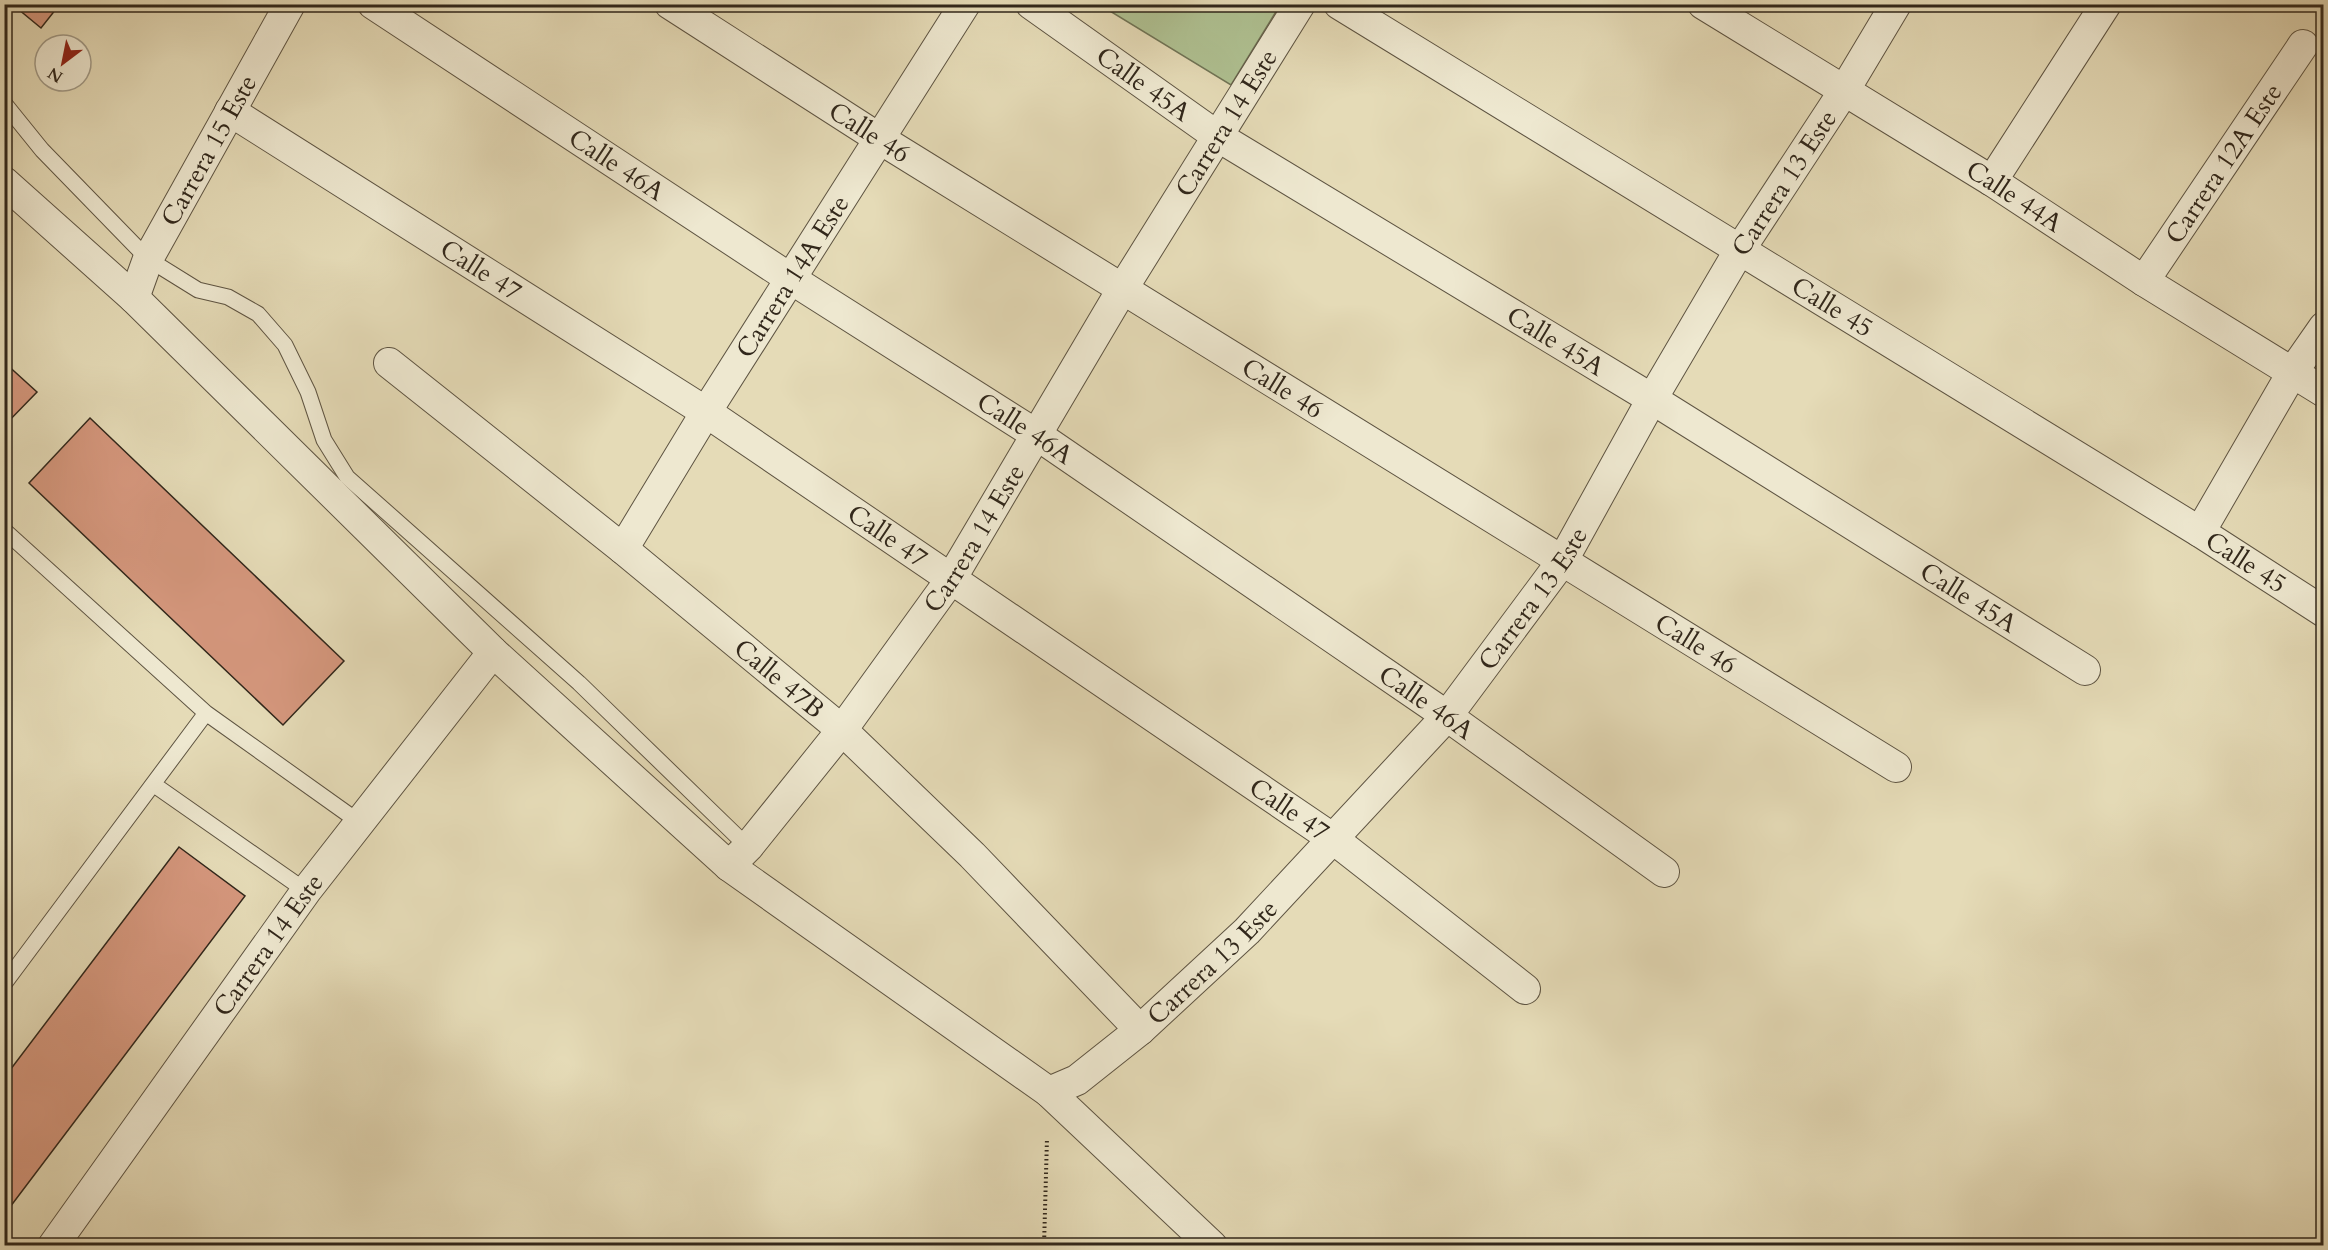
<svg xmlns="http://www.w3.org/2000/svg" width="2328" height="1250" font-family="Cardo,serif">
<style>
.green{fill:#afc192;stroke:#707456;stroke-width:1.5}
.building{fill:#d5977d;stroke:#31271b;stroke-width:1.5}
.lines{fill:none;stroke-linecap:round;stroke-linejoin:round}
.service-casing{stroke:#5e5442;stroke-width:17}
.minor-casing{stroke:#5e5442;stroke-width:32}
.path{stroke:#31271b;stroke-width:4;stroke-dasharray:1.5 3;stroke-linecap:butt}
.service{stroke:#eee8d0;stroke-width:15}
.minor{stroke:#eee8d0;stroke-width:30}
.labels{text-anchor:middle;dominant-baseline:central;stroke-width:5;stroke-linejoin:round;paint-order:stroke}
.street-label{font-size:26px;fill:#31271b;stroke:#eee8d0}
</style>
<rect width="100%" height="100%" fill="#e5dbb7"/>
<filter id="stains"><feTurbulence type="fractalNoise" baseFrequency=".00333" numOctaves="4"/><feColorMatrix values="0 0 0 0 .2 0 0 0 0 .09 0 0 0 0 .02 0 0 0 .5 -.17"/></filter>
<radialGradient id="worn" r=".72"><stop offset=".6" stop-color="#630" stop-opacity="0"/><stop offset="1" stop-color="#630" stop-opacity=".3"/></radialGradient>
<path class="green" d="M1100 5H1280L1231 85Z"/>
<path class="building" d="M12 4H60L41 28Z
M4 362 37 392 4 426Z
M90 418 344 661 283 725 29 483Z
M179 847 245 896 4 1215V1078Z"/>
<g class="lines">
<g class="service-casing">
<path id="service" d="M4 103 42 150 148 259 198 290 228 297 258 314 285 345 308 392 324 440 347 477 579 683 748 847
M4 530 206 713 359 822
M153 784 306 891
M4 984 206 713"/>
</g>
<g class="minor-casing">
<g id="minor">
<path id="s1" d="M373 4 791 279 1037 435 1447 716 1664 872"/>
<path id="s2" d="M670 4 880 139 1896 767"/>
<path id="s3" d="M1031 4 1217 136 1652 399 2085 670"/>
<path id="s4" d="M1339 4 2200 532 2324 612"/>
<path id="s5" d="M1703 4 1992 181 2144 281 2324 392"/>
<path id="s6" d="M230 111 706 412 1332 838 1525 989"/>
<path d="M1992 181 2106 4"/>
<path d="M4 182 134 298 493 652 729 866 1049 1092 1212 1246"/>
<path id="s7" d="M2144 281 2303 45"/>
<path id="s8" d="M134 298 148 259 290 4"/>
<path id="s9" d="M389 363 623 549 842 730 972 855 1140 1030"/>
<path d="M2200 532 2292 373 2324 327"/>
<path id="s10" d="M623 549 706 412 965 4"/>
<path id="s11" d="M729 866 748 847 842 730 951 579 1123 288 1300 4"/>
<path id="s12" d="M1049 1092 1077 1080 1140 1030 1247 931 1447 716 1563 560 1652 399 1739 251 1844 91 1896 4"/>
<path id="s13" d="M53 1246 306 891 493 652"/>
</g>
</g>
<path class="path" d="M1044 1246 1047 1138"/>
<use href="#service" class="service"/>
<use href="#minor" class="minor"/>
</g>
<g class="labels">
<g class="street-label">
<text stroke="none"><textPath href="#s3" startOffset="138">Calle 45A</textPath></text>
<text stroke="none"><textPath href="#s11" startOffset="896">Carrera 14 Este</textPath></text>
<text stroke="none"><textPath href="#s2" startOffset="237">Calle 46</textPath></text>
<text stroke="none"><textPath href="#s8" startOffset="166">Carrera 15 Este</textPath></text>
<text stroke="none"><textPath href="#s7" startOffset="142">Carrera 12A Este</textPath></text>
<text stroke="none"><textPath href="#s1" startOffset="292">Calle 46A</textPath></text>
<text stroke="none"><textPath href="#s12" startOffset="1182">Carrera 13 Este</textPath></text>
<text stroke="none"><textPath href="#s5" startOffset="366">Calle 44A</textPath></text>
<text stroke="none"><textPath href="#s6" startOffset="297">Calle 47</textPath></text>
<text stroke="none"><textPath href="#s10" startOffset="321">Carrera 14A Este</textPath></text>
<text stroke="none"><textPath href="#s4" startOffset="579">Calle 45</textPath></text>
<text stroke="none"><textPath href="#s3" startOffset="624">Calle 45A</textPath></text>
<text stroke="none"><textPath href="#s2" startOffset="723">Calle 46</textPath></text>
<text stroke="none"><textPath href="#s1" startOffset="778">Calle 46A</textPath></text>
<text stroke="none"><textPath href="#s6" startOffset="783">Calle 47</textPath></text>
<text stroke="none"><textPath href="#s11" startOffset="410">Carrera 14 Este</textPath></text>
<text stroke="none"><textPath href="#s4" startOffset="1065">Calle 45</textPath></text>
<text stroke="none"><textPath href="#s12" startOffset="696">Carrera 13 Este</textPath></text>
<text stroke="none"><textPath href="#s3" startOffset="1110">Calle 45A</textPath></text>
<text stroke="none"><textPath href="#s2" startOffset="1209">Calle 46</textPath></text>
<text stroke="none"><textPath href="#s9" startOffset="502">Calle 47B</textPath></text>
<text stroke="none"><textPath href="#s1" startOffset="1264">Calle 46A</textPath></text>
<text stroke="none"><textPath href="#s6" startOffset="1269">Calle 47</textPath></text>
<text stroke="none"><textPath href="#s13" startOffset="370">Carrera 14 Este</textPath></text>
<text stroke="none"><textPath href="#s12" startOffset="210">Carrera 13 Este</textPath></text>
</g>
</g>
<rect width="2328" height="1250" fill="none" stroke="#e5dbb7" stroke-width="24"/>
<rect x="6" y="6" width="2316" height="1238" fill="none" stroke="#31271b" stroke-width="3"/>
<rect x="12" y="12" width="2304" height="1226" fill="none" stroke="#31271b" stroke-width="1.5"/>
<g transform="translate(63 63) rotate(212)"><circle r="28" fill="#eee8d0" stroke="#a29b88" stroke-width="1.5"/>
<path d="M0-4.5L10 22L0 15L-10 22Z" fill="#8f2418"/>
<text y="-9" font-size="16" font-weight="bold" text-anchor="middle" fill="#31271b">N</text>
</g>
<rect width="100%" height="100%" filter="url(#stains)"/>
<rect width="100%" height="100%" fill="url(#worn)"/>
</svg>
